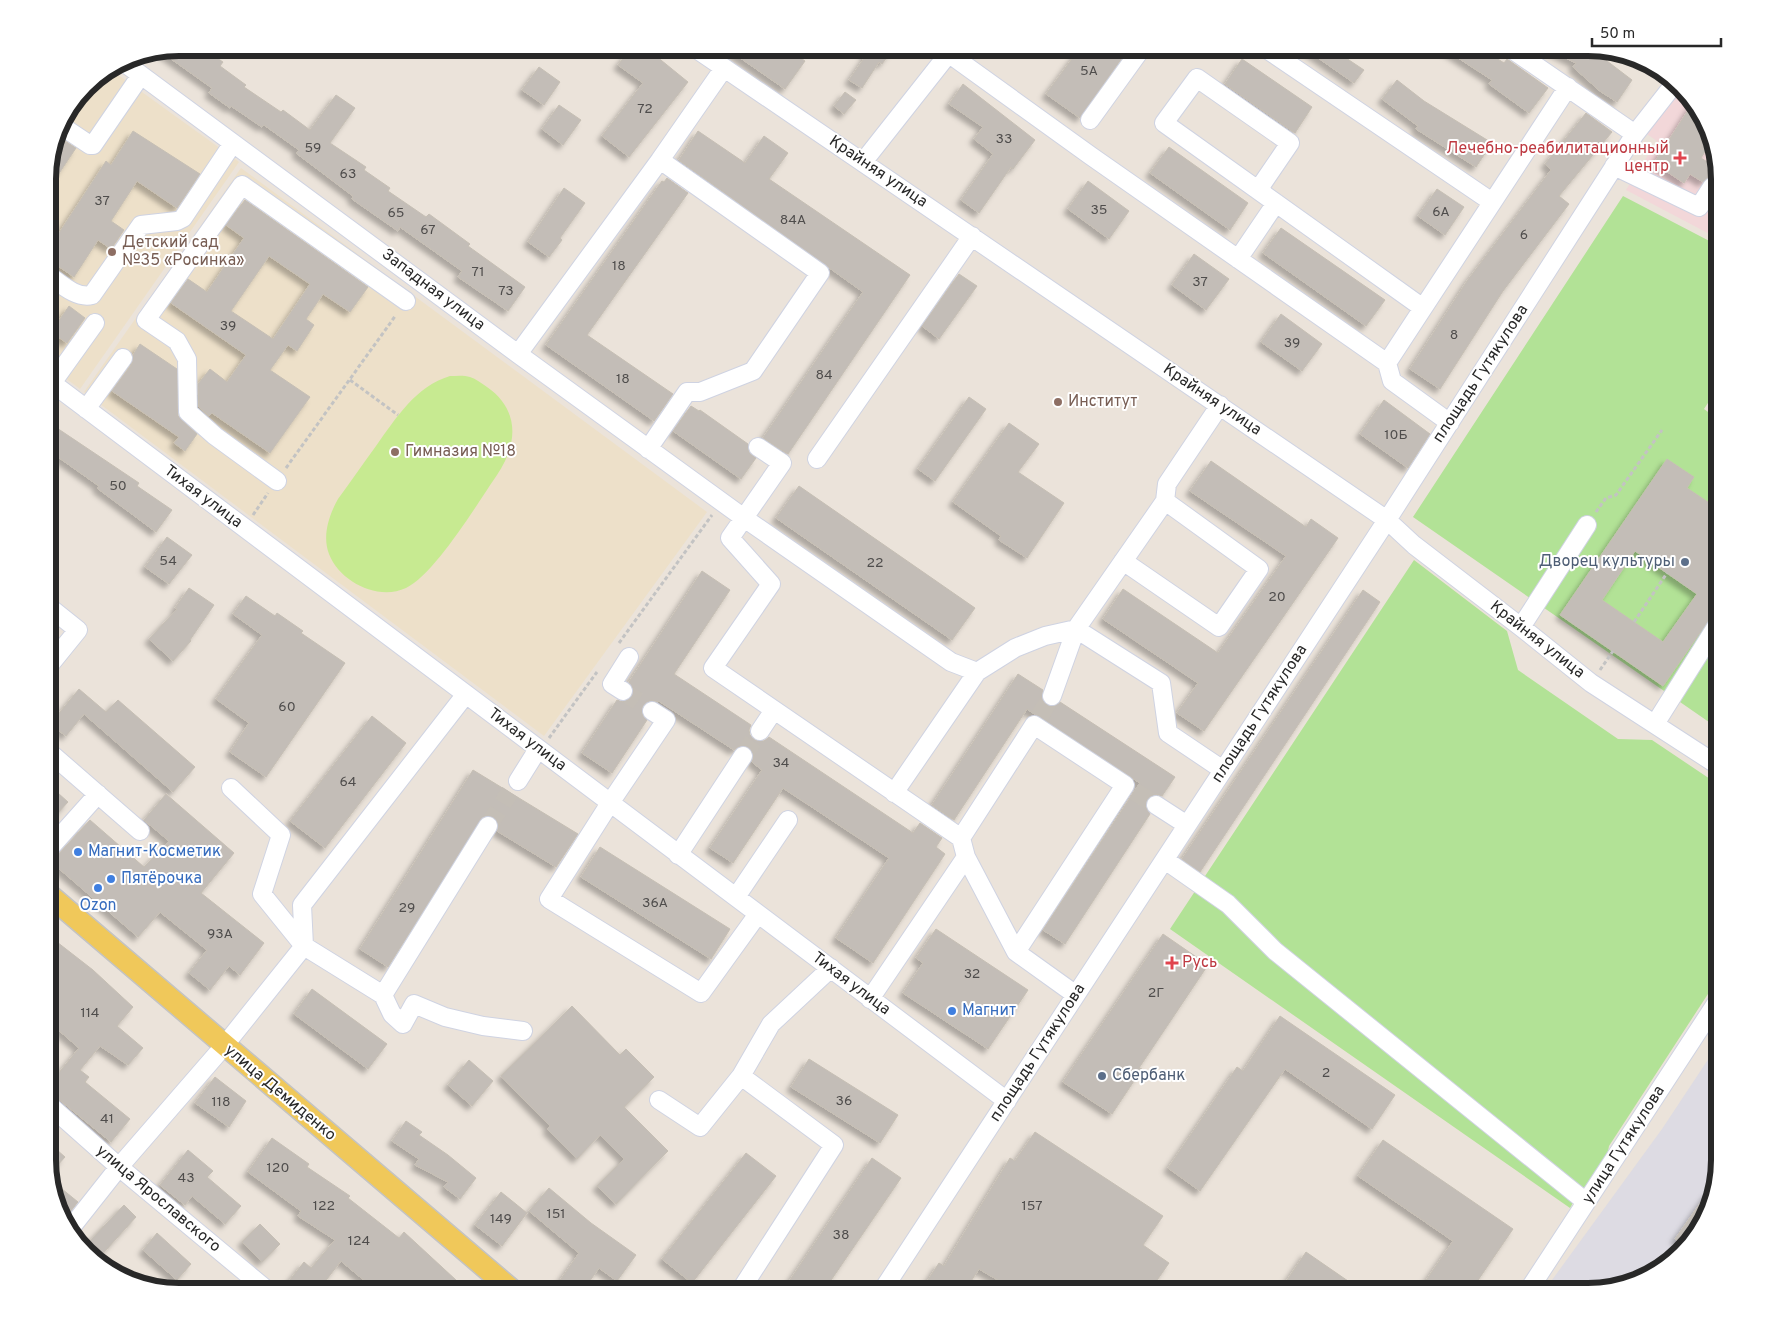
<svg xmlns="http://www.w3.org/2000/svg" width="1767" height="1339" font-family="Overpass,sans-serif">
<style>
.industrial{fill:#dddbe3}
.education{fill:#ede0c9}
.medical{fill:#f2d7d9}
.green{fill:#b2e296}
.pitch{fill:#c7ea91}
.building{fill:#c3bdb7;stroke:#c6bfb4;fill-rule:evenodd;filter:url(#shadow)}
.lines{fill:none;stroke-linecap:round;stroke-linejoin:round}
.minor-tunnel{stroke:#c4beb6;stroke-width:18;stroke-dasharray:18 9;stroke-linecap:butt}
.minor-casing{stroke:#cfd3e2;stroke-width:20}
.major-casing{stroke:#c3c3c3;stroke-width:24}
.path{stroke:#c3c3c3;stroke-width:3;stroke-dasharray:4 2.5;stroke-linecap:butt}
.minor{stroke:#fff;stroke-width:18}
.major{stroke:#f0c85a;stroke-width:21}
.health-dot{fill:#e0444e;stroke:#fff;stroke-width:2}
.education-dot{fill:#8d6e63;stroke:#fff;stroke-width:2}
.service-dot{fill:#5c6f8a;stroke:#fff;stroke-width:2}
.shop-dot{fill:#3f7fe0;stroke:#fff;stroke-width:2}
.labels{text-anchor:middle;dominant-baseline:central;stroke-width:4;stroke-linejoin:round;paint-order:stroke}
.number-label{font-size:14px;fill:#4f4d4c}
.health-label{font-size:16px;fill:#be3a42;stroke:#fff;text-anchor:end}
.street-label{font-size:16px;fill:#282828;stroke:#fff}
.education-label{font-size:16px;fill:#785e54;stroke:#fff;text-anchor:start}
.service-label{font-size:16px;fill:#4e5e75;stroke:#fff;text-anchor:end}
.shop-label{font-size:16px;fill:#366cbe;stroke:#fff;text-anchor:start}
.rim{fill:none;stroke:#282828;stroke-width:6}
</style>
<defs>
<filter id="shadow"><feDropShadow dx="-4.5" dy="4.5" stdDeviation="2.5" flood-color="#0004"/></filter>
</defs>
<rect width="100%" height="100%" fill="#ebe3da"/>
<path class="industrial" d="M1719 1043V1160L1712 1203 1692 1240 1646 1278 1588 1291H1544L1662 1129Z"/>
<path class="education" d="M110 69 239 162 80 389 48 365V170L61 121 92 80Z
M241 168 707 512 544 736 84 392Z"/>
<path class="medical" d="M1668 75 1706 121 1719 179V239L1626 190 1657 141 1635 126Z"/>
<path class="green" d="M1623 196 1719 246V386L1704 409 1719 420V729L1413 517Z
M1414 560 1507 631 1518 670 1618 739 1652 740 1719 785V878L1714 887 1719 898V977L1609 1146 1606 1162 1596 1177 1578 1194 1570 1208 1170 929Z"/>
<path class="pitch" d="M450 376C456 376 464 375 470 377 476 379 481 383 487 387 520 410 518 444 497 475 477 504 435 574 406 588 378 601 340 582 329 554 322 536 329 515 338 499 351 481 363 464 376 446 396 418 416 386 450 376Z"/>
<path class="building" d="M179 48H202L223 62 220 66 246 85 244 87 281 112 283 110 310 130 336 95 355 108 330 143 366 167 364 170 390 188 388 191 426 217 429 214 470 244 468 246 525 287 508 311 458 277 462 271 400 227 398 231 352 199 353 196 296 153 299 150 264 125 262 127 231 106 230 108 209 93 212 88 160 51Z
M631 48H662L656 56 688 82 629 157 602 136 643 83 618 65Z
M726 48H786L805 61 785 89Z
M858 48H894L882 64 879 62 862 88 849 80 867 54Z
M1080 48H1129L1080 118 1046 94Z
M1304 48H1331L1364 70 1354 83Z
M1443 48H1481L1504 63 1507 59 1548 88 1529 113 1489 84 1492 80Z
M1546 48H1590L1632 80 1617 102 1600 91 1573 67 1576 63Z
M1242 59 1312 107 1295 133 1225 84Z
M539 67 560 82 544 105 522 90Z
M1397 80 1424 101 1492 143 1476 167 1416 129 1418 126 1382 99Z
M963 84 1035 140 1013 169 1011 167 979 213 961 200 993 154 974 139 983 127 949 104Z
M845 92 856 100 844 114 834 106Z
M1692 104 1706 121 1711 142 1701 158 1717 168 1720 180 1712 176 1707 178 1703 182 1690 174 1684 183 1654 163Z
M559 105 581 120 563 145 542 129Z
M1586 113 1612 132 1559 196 1569 204 1503 291 1440 389 1410 369 1467 281 1551 170 1545 164Z
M133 131 200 174 177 208 137 181 111 221 124 230 111 249 98 240 74 277 48 259V253L57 240 55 239 106 161 111 165Z
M698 131 745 163 764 136 788 153 769 179 910 275 788 454 763 438 863 292 679 160Z
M57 136 76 148 48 190V170Z
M1169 147 1248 203 1230 230 1150 173Z
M667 178 688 193 587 335 673 394 654 421 546 345 662 181 664 182Z
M1088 181 1129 211 1109 239 1068 209Z
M564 188 585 203 560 238 562 240 549 257 528 242Z
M1437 189 1464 207 1445 235 1418 216Z
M245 200 368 287 350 312 323 294 306 319 314 325 297 351 288 345 270 370 310 397 270 453 212 413 209 416 199 407 198 384 210 369 227 382 246 355 171 303 188 279 207 292 244 238 226 225ZM269 256 310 284 273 339 231 311Z
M1281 228 1385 300 1366 326 1263 253Z
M1194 254 1229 279 1206 310 1172 285Z
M959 274 977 286 939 339 922 326Z
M69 306 85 318 67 343 51 332Z
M1281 314 1322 344 1302 371 1261 342Z
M140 344 177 369 178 416 197 434 185 451 174 443 179 437 112 391 132 364 133 355Z
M969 397 986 409 935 481 918 469Z
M1384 400 1430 434 1408 468 1360 434Z
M691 406 699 411 700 410 748 444 749 452 756 458 741 479 673 431Z
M48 422 139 483 137 486 172 510 156 532 97 488 99 486 48 450Z
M1009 423 1039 444 1018 472 1064 503 1027 558 999 540 1001 536 953 502Z
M1667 459 1694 477 1687 488 1720 510V604L1663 686 1560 615ZM1635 551 1697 594 1663 642 1602 600Z
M1211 461 1306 527 1311 519 1338 538 1204 731 1177 713 1198 683 1103 619 1123 589 1218 653 1286 556 1190 491Z
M799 486 975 608 952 640 776 518Z
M167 537 192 555 169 584 145 567Z
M702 571 730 590 674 674 751 725 749 730 750 735 755 740 764 741 769 737 913 833 920 823 942 838 936 847 945 854 873 963 836 938 889 858 783 788 733 863 710 848 762 770 752 762 754 756 749 747 743 745 738 747 734 750 659 701 658 702 652 700 647 702 643 706 642 715 647 720 612 773 582 753 617 700 623 702 632 697 634 691 629 682Z
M189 588 214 605 190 640 191 641 173 661 149 639 177 609 175 608Z
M1363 590 1380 602 1200 872 1182 859Z
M246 596 275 616 277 613 303 631 301 633 345 663 266 777 230 752 249 723 216 699 262 635 233 614Z
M1018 674 1043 690 1042 698 1048 706H1054L1060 702 1175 777 1162 796 1156 794 1147 799 1145 805 1150 814 1065 944 1043 930 1140 783 1027 709 954 820 932 805Z
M79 689 106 712 118 700 195 767 173 792 84 714 66 736 50 724Z
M372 716 406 743 325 848 290 821Z
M473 770 578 834 556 867 497 831 499 826 494 817 488 815 483 817 388 967 360 949Z
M48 784 68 802 48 824Z
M166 794 234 853 201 893 264 943 240 975 229 966 210 990 189 973 207 950 160 912 138 937 49 860 56 857 90 820 144 867 169 841 144 820Z
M600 847 730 929 711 959 581 877Z
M936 929 1028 990 988 1049 903 993 923 963 916 958Z
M1163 934 1208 965 1139 1068 1142 1069 1112 1114 1063 1082Z
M48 935 93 970 133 1007 117 1026 143 1048 128 1065 100 1046 80 1070 89 1077 85 1082 130 1119 111 1142 55 1096 48 1094V1086L79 1048 48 1021 56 1011 48 1003Z
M312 989 387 1044 368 1069 294 1014Z
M572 1006 620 1055 626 1049 654 1077 624 1107 668 1151 616 1204 597 1186 624 1159 600 1135 577 1159 547 1129 550 1126 501 1076Z
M1280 1016 1395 1095 1372 1129 1285 1069 1200 1191 1168 1168 1237 1067 1243 1071Z
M809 1059 898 1115 880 1143 791 1087Z
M469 1060 493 1081 472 1106 448 1085Z
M215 1077 246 1101 229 1127 195 1103Z
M406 1121 422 1132 419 1135 448 1155 476 1178 460 1199 444 1187 448 1182 415 1165 419 1159 392 1141Z
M1035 1132 1163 1216 1143 1245 1169 1263 1149 1292H997L1003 1283 979 1269 964 1292H920L939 1263 944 1266 1010 1158 1015 1161Z
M272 1138 309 1164 307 1167 350 1196 348 1198 399 1238 404 1232 469 1292H378L341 1261 317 1292H302L289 1281 304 1262 311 1268 335 1240 298 1216 301 1211 248 1172Z
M1383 1140 1513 1229 1470 1292H1418L1453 1241 1358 1176Z
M48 1142 65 1157 49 1175 48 1168Z
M188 1150 213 1171 207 1177 241 1206 225 1224 192 1196 185 1205 160 1185Z
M746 1153 776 1176 692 1283 662 1259Z
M872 1158 901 1178 823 1292H782Z
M51 1180 78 1202 63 1221 61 1218Z
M549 1188 591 1223 636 1255 617 1281 599 1268 582 1292H552L579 1253 529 1211Z
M501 1192 527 1213 502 1246 475 1225Z
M1708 1192 1714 1195 1712 1203 1692 1240 1685 1246 1675 1239Z
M124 1205 136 1217 98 1259 84 1247Z
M260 1224 280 1244 262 1262 242 1242Z
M157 1233 191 1264 177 1280 143 1250Z
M1306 1252 1364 1292H1297L1285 1283Z"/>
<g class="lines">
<path class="minor-tunnel" d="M623 691 652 711
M1039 717 1052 696
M743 756 760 731
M1134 791 1156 805
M488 826 510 792"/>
<g class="minor-casing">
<path id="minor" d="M695 48 1387 520 1414 545 1521 627 1591 683 1719 766
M1265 48 1492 202
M1510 48 1635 134
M948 53 1091 156 1387 363
M122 61 518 354 744 518 951 662 977 672 1015 648 1045 636 1076 629
M1090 120 1142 48
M60 125 90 145H93L141 75
M863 162 953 48
M1614 166 1699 207 1712 187
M1258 190 1290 143 1197 78 1164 123 1423 308
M1238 259 1276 203
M48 275C60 283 76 299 92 295L141 225 177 221 183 218 233 143
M518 354 660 160
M48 380 1007 1101
M52 383 95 323
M1220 405 1167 484 1165 501 1076 629 1161 683 1168 733 1223 770
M86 409 123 358
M1450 423 1392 381 1387 363 1568 87
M758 447 782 463 730 538 771 584 713 668 961 838 966 857 1016 952 1076 995
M648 449 687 392H700L753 371 820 273 660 160 724 68
M817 459 972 236
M277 481 215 436 188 412 187 359 177 341 146 320 242 185 406 301
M1123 561 1219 627 1259 569 1165 501
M1521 627 1587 525
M48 667 78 630 48 606
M623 691 612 684 629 657
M1052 696 1076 629
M652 711 666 720 610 803 549 899 701 993 758 914
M1655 724 1716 627
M760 731 774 710
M48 751 140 831
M518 781 538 749
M231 788 281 835 262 894 304 946 383 995 488 826
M894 793 977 672
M1156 805 1187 825
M961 838 1034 725 1125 785 1016 952
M48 850 98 794
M678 855 743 756
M1165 860 1228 904 1275 951 1586 1202
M736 897 788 820
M383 995 392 1014 403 1024 414 1004 445 1017 483 1026 523 1031
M870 999 966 857
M659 1100 700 1127 741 1076
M48 1104 119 1167 268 1291
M70 1229 119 1167 224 1046 304 946 302 905 466 694
M740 1291 834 1145 741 1076 771 1024 831 968
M882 1291 1387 520 1635 134 1675 83
M1528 1291 1719 999"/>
</g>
<g class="major-casing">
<path id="major" d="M48 894 513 1291"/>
</g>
<path class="path" d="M350 380 398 415
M286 468 396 315
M1596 512 1606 498 1616 495 1662 430
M253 515 268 493
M1634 622 1667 573
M619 643 712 515
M1600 670 1613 651
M549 738 597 672"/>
<use href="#minor" class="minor"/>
<use href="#major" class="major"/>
</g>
<g class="health-dot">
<path d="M1677.5 150.5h5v5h5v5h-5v5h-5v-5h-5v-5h5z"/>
<path d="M1169.5 955.5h5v5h5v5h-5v5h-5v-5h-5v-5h5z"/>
</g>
<g class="education-dot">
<circle cx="112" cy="252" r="5"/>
<circle cx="1058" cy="402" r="5"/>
<circle cx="395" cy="452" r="5"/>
</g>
<g class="service-dot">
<circle cx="1685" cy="562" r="5"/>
<circle cx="1102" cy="1076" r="5"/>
</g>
<g class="shop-dot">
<circle cx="78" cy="852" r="5"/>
<circle cx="111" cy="879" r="5"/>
<circle cx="98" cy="888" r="5"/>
<circle cx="952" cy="1011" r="5"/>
</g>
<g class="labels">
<g class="number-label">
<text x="1089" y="71">5А</text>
<text x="645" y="109">72</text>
<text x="1004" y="139">33</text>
<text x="313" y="148">59</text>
<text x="348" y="174">63</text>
<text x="102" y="201">37</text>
<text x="1099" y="210">35</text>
<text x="1441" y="212">6А</text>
<text x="396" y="213">65</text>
<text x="793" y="220">84А</text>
<text x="428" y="230">67</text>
<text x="1524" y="235">6</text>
<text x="619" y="266">18</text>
<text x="478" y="272">71</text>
<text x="1200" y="282">37</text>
<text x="506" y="291">73</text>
<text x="228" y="326">39</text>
<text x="1454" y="335">8</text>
<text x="1292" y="343">39</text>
<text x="824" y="375">84</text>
<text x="623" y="379">18</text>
<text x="1396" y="435">10Б</text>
<text x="118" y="486">50</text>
<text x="168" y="561">54</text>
<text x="875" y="563">22</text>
<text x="1277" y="597">20</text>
<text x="287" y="707">60</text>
<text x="781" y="763">34</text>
<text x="348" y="782">64</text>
<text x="655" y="903">36А</text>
<text x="407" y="908">29</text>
<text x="220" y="934">93А</text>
<text x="972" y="974">32</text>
<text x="1156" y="993">2Г</text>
<text x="90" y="1013">114</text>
<text x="1326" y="1073">2</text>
<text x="844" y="1101">36</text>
<text x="221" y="1102">118</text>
<text x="107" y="1119">41</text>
<text x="278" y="1168">120</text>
<text x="186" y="1178">43</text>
<text x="324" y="1206">122</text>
<text x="1032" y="1206">157</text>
<text x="556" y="1214">151</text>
<text x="501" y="1219">149</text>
<text x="841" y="1235">38</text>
<text x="359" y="1241">124</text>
</g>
<g class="health-label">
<text x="1669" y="149">Лечебно-реабилитационный<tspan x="1669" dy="18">центр</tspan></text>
<text x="1182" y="963" text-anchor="start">Русь</text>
</g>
<g class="street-label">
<text transform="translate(878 172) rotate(34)">Крайняя улица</text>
<text transform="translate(433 290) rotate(37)">Западная улица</text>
<text transform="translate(1481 374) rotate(-57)">площадь Гутякулова</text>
<text transform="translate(1212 400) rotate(34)">Крайняя улица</text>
<text transform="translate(203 497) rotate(37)">Тихая улица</text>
<text transform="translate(1537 640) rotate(38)">Крайняя улица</text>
<text transform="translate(1260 714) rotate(-57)">площадь Гутякулова</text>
<text transform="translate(527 740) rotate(37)">Тихая улица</text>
<text transform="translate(851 984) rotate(37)">Тихая улица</text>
<text transform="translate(1038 1053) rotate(-57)">площадь Гутякулова</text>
<text transform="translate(280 1093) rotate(40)">улица Демиденко</text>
<text transform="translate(1624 1145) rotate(-57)">улица Гутякулова</text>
<text transform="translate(158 1199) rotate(40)">улица Ярославского</text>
</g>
<g class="education-label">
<text x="122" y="243">Детский сад<tspan x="122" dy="18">№35 «Росинка»</tspan></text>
<text x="1068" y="402">Институт</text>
<text x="405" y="452">Гимназия №18</text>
</g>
<g class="service-label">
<text x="1675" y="562">Дворец культуры</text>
<text x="1112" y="1076" text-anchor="start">Сбербанк</text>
</g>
<g class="shop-label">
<text x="88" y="852">Магнит-Косметик</text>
<text x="121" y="879">Пятёрочка</text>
<text x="98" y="906" text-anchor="middle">Ozon</text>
<text x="962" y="1011">Магнит</text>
</g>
</g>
<path d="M0 0H1767V1339H0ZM179 56H1588A123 123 0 0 1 1711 179V1160A123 123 0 0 1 1588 1283H179A123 123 0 0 1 56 1160V179A123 123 0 0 1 179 56Z" fill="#fff" fill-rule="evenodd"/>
<path class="rim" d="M179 56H1588A123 123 0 0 1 1711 179V1160A123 123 0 0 1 1588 1283H179A123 123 0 0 1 56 1160V179A123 123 0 0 1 179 56Z"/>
<path d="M1592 38v8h129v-8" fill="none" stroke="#282828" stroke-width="2.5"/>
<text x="1600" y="38" font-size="15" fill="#282828" stroke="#ffffff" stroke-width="4" paint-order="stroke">50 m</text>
</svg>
